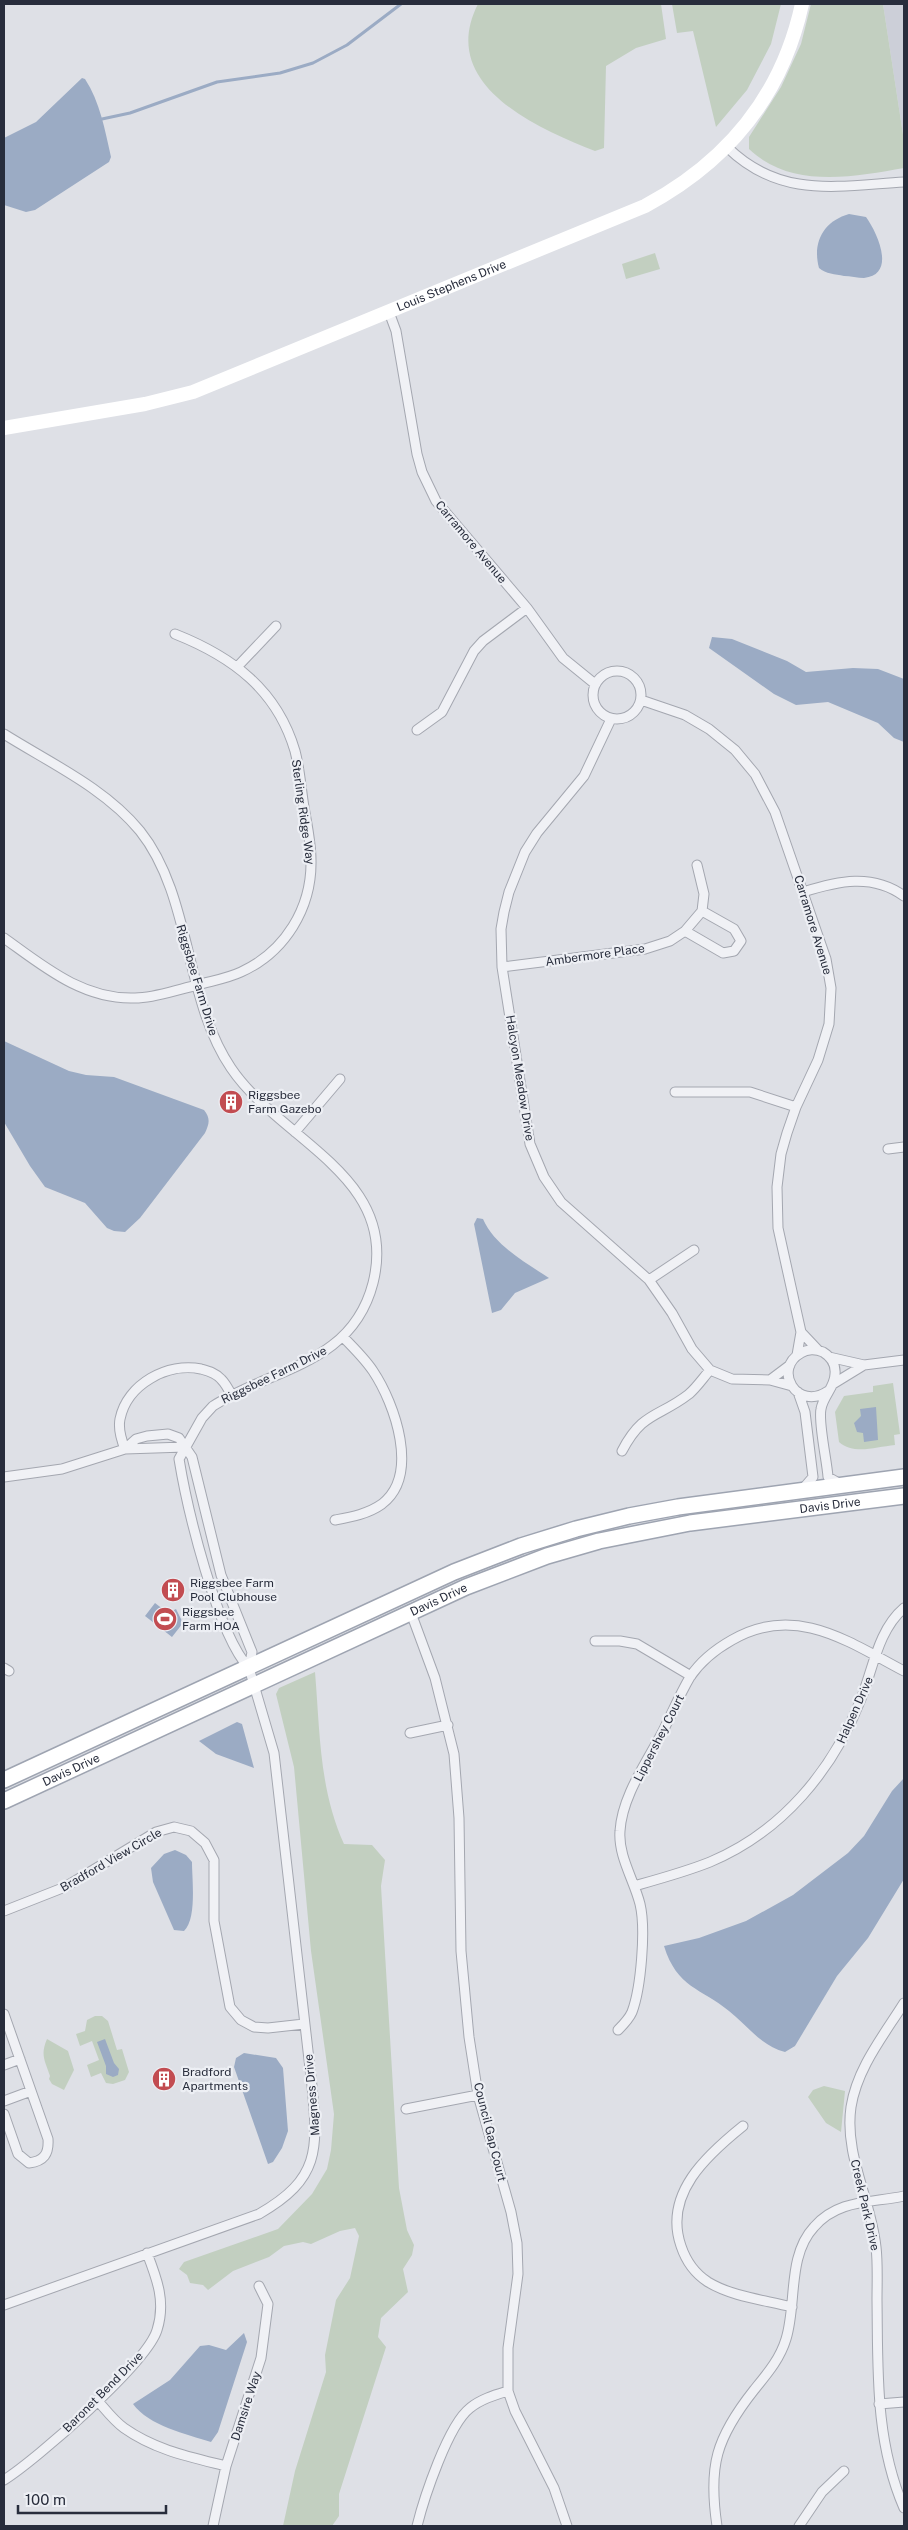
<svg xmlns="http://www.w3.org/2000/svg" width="908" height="2530" font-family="'Public Sans',sans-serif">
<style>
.built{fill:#cccfd8}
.green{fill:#c2cfc0}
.water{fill:#9babc4}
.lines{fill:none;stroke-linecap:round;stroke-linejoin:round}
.stream{stroke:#9babc4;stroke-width:3}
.street-casing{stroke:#a4a7b0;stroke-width:11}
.primary-casing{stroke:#9ea4b1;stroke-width:18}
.street{stroke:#f0f1f5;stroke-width:9}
.secondary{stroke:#fff;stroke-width:14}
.primary{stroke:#fff;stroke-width:15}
.labels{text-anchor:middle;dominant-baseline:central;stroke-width:4.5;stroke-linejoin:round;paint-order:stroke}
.street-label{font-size:12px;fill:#282d3c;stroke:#edeff4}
.poi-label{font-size:12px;fill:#282d3c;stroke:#edeff4;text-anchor:start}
</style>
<rect width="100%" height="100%" fill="#dee0e6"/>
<path class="built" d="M883 4H904V141Z"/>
<path class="green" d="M478 4H661L666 39 636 48 606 66 604 148 595 151C536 128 437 84 478 4Z
M672 4H781L771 44 747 90 716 127 693 31 677 33Z
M811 4H883L904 141V168C853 177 791 189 749 149V137L781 87 801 44Z
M655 253 660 269 626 279 622 264Z
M893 1383 900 1434 894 1435 895 1445C875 1447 854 1455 839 1442L835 1412 844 1396 873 1392V1386Z
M315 1672C320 1731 319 1789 344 1844L372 1845 385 1860 381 1886 399 2188 407 2230 414 2245 412 2255 403 2269 408 2292 381 2318 378 2337 386 2347 339 2494V2516L332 2526H283L295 2471 326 2372 325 2355 336 2300 350 2278 359 2236 355 2228 340 2231 311 2244 303 2242 284 2246 269 2257 233 2271 208 2290 203 2285 190 2283 187 2275 179 2269 184 2262 278 2229 312 2194 327 2169 331 2150 334 2114 311 1951 294 1767 276 1694 279 1688Z
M95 2016H102L108 2021 117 2050 122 2049 129 2072 125 2080 113 2084 106 2083 101 2073 91 2077 87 2065 99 2060 92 2041 80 2046 76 2034 85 2031 87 2020Z
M47 2039 68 2051 74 2070 64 2090 52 2084 49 2079 50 2076C45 2061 40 2055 47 2039Z
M824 2086 845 2091 841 2132 826 2123 808 2097 813 2090Z"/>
<path class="water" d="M82 78 85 79C100 102 105 130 111 157L109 162 35 210 26 212 4 205V138L36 122Z
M849 214 866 217C877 232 897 275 864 278 858 278 850 276 844 276 835 274 826 274 819 268 812 242 824 221 849 214Z
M712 637 732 639 787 661 806 672 853 668 878 669 904 679V742L894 738 878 723 828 702 796 705 774 694 709 648Z
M4 1041 69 1071 86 1075 114 1077 204 1110C211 1119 209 1124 205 1133L140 1218 125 1232 114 1231 107 1228 85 1203 45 1187 30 1166 4 1122Z
M477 1218 483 1219C494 1245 526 1263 549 1278L515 1293 501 1310 492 1313 474 1224Z
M876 1407 878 1440 864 1442 863 1433 857 1432 854 1423 861 1416 860 1409Z
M155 1603 168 1613 176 1609 183 1623 172 1637 145 1616Z
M237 1722 242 1724 254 1768 216 1754 199 1741Z
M904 1778V1879L868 1938 837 1976 795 2046 785 2052C760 2045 748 2026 729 2011 701 1988 677 1988 664 1946L699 1938 746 1921 793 1895 848 1853 864 1836 892 1791Z
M175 1850 186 1855 192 1862C192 1879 197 1919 184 1931L174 1930 153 1882 151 1868 164 1854Z
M105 2039 114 2063 119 2069 118 2075 113 2077 106 2074V2066L97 2042Z
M244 2053 276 2058 283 2068 288 2131 282 2148 273 2162 268 2164 234 2067 236 2058Z
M244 2333 247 2342 218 2432 211 2442C186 2434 149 2426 133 2404L170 2380 200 2346 209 2345 226 2350Z"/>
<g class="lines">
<path class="stream" d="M102 119 130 113 217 82 280 73 313 63 347 45 401 4"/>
<g class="street-casing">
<path id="street" d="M727 147C780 199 837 186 904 182
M389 312 396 331 417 454 422 472 436 501 527 608 563 658 595 684
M238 666 276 626
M593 695a24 24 0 1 1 48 0a24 24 0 1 1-48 0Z
M641 700 685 715 709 729 735 750 755 774 775 812 826 959 831 988 829 1024 818 1060 796 1107 787 1133 781 1154 777 1187 778 1228 801 1332 797 1355
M611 719 584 776 537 833 525 852 509 892 504 912 501 929 502 967 530 1144 544 1177 561 1202 649 1280 672 1313 692 1349 710 1370 732 1379 770 1380 792 1386
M417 730 442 712 474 651 483 641 527 608
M4 734C50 763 105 788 140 831 192 896 184 999 231 1068 280 1141 400 1176 373 1283 352 1365 272 1368 213 1406L202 1418 179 1459C187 1508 217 1634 249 1668L274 1753 312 2086C318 2150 320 2179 259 2214L4 2305
M803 892C838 881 872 873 904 896
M685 931 723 953 734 951 741 941 734 929 702 911
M4 938C43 966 83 1000 135 998 155 998 175 990 194 986 210 981 226 979 241 972 285 952 312 908 311 860 311 842 307 825 304 807 301 789 300 770 295 751 277 690 233 657 175 634
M502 967 645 949 670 941 685 931 702 911 704 894 697 865
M675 1092H750L796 1107
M295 1132 340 1079
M888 1149 904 1147
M649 1280 694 1250
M801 1332 818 1350
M829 1357 864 1365 904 1360
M770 1380 790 1365
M833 1384 864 1365
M828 1391C797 1412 772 1369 801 1353 807 1349 816 1349 823 1352 831 1357 836 1365 835 1374 835 1387 823 1396 821 1409 818 1422 827 1461 828 1477L842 1485
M798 1392 805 1412 813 1477 801 1491
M125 1449C121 1439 118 1429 120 1419 127 1384 168 1362 201 1369 208 1371 216 1373 221 1379 226 1384 229 1390 232 1396
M125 1449 185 1447
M622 1451C643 1411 658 1418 689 1394 697 1387 703 1378 710 1370
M4 1477 62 1469 125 1449 136 1439 147 1436 168 1434 179 1438 192 1457 221 1575 252 1652 249 1668
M335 1520C351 1517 368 1514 382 1504 420 1475 395 1404 373 1371 365 1359 354 1348 343 1337
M411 1613 435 1678 454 1754 459 1818 461 1951 469 2037 478 2095 511 2212 517 2243 518 2274 508 2348V2391L515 2411 554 2488 567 2526
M595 1641H620L637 1644 691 1676
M4 1668 9 1671
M410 1733 448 1725
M634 1886C659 1879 685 1872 710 1862 782 1832 833 1770 861 1699 873 1669 878 1630 904 1608
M4 1911 65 1887 156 1832 174 1827 191 1831 205 1843 214 1860V1921L230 2007 241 2020 254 2027 268 2028 304 2024
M904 2003C884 2035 857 2068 851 2107 844 2155 871 2199 876 2247 878 2264 877 2282 877 2300 878 2371 875 2441 904 2508
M4 2014 48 2139C49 2154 44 2161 29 2163L18 2154 4 2114
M618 2030C623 2025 629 2019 632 2012 641 1988 646 1929 640 1904 634 1880 618 1856 620 1831 622 1796 647 1762 663 1731 672 1713 680 1694 690 1677 700 1662 716 1649 732 1640 795 1603 849 1642 904 1671
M4 2065 20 2059
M4 2101 31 2091
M406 2109 478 2095
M743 2126C707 2155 663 2194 681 2246 686 2261 694 2273 708 2282 733 2297 765 2300 792 2307
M97 2400C105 2409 114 2421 124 2428 155 2450 190 2457 226 2466
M879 2404 904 2402
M4 2480C36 2460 147 2363 157 2330 166 2302 157 2279 147 2253
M213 2526 226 2466 261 2358 268 2304 259 2286
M417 2526C424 2498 448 2425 470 2408 481 2399 495 2395 508 2391
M717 2526C708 2466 716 2438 754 2390 767 2374 780 2359 786 2339 797 2304 787 2256 814 2227 838 2199 872 2203 904 2196
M799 2526 822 2492 844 2471"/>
</g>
<g class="primary-casing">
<g id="primary">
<path d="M4 1780 454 1572 521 1546 576 1529 629 1516 678 1507 904 1477"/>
<path id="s2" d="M4 1801 466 1587 547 1556 599 1541 690 1523 904 1496"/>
</g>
</g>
<use href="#street" class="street"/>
<path class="secondary" id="s1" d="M4 428 145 404 193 392 645 206C727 162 782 96 802 4"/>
<use href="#primary" class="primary"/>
</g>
<defs>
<g id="building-disc" transform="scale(1.25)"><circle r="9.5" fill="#c24c51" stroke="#edeff4"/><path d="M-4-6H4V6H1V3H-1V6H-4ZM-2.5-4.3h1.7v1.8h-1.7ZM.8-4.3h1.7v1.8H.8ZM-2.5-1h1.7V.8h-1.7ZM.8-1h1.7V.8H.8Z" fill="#fff"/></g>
<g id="stadium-disc" transform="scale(1.25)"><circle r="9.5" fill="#c24c51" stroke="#edeff4"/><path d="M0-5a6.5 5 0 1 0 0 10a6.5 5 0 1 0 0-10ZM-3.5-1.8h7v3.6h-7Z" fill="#fff"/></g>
</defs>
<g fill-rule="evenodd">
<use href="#building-disc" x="231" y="1102"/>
<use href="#building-disc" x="173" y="1590"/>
<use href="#stadium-disc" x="165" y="1619"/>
<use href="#building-disc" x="164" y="2079"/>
</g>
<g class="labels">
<g class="street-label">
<text stroke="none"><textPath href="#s1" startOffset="472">Louis Stephens Drive</textPath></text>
<text transform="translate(471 542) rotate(50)">Carramore Avenue</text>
<text transform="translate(303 812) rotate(82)">Sterling Ridge Way</text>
<text transform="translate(813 925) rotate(73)">Carramore Avenue</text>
<text transform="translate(595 955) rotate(-8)">Ambermore Place</text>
<text transform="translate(197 980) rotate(73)">Riggsbee Farm Drive</text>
<text transform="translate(520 1078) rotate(81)">Halcyon Meadow Drive</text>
<text transform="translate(274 1375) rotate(-26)">Riggsbee Farm Drive</text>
<text stroke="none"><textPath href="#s2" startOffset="884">Davis Drive</textPath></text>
<text stroke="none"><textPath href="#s2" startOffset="479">Davis Drive</textPath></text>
<text transform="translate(855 1710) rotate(-66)">Halpen Drive</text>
<text transform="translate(659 1738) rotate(-63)">Lippershey Court</text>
<text stroke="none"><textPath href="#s2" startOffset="74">Davis Drive</textPath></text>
<text transform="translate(111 1860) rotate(-30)">Bradford View Circle</text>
<text transform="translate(312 2095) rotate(-95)">Magness Drive</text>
<text transform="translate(490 2132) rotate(76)">Council Gap Court</text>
<text transform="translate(865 2205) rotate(77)">Creek Park Drive</text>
<text transform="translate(103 2392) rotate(-45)">Baronet Bend Drive</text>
<text transform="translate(246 2406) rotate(-72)">Damsire Way</text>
</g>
<g class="poi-label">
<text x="248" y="1095">Riggsbee<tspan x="248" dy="14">Farm Gazebo</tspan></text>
<text x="190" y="1583">Riggsbee Farm<tspan x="190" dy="14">Pool Clubhouse</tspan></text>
<text x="182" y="1612">Riggsbee<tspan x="182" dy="14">Farm HOA</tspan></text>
<text x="182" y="2072">Bradford<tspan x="182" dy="14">Apartments</tspan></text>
</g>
</g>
<rect width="908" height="2530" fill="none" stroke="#282d3c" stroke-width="10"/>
<path d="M18 2505v8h148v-8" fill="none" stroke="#282d3c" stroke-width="2.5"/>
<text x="25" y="2505" font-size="15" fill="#282d3c" stroke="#edeff4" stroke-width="4" paint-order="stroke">100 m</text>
</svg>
